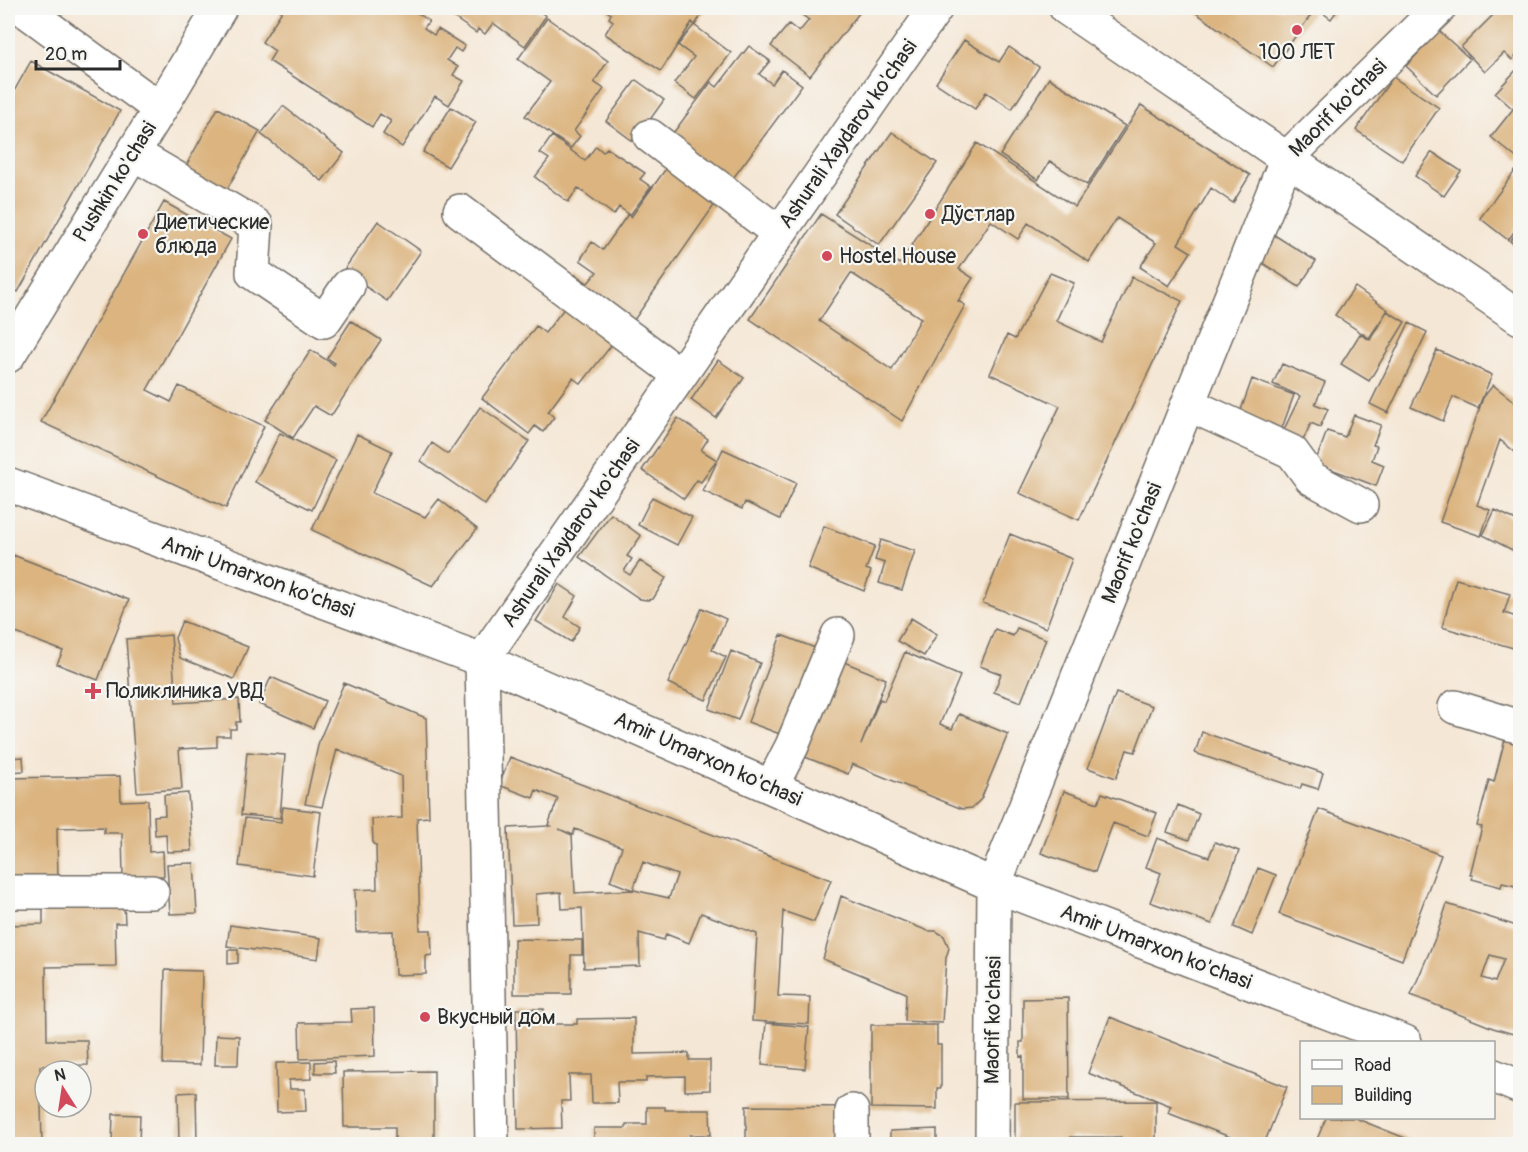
<svg xmlns="http://www.w3.org/2000/svg" width="1528" height="1152" font-family="Pangolin,sans-serif">
<style>
.building{fill:#dbb47f;fill-rule:evenodd}
.lines{fill:none;stroke-linecap:round;stroke-linejoin:round}
.minor-casing{stroke:#726d66;stroke-width:36}
.minor{stroke:#fff;stroke-width:33}
.poi-dot{fill:#d1495b;stroke:#f6f6f2;stroke-width:2}
.labels{text-anchor:middle;dominant-baseline:central;stroke-width:4.5;stroke-linejoin:round;paint-order:stroke}
.poi-label{font-size:21px;fill:#2b2b2b;stroke:#f6f6f2;text-anchor:start}
.street-label{font-size:21px;fill:#2b2b2b;stroke:#f6f6f2}
</style>
<rect width="100%" height="100%" fill="#f6f6f2"/>
<filter id="ink" filterUnits="userSpaceOnUse"><feTurbulence type="fractalNoise" baseFrequency=".0167" numOctaves="2"/><feDisplacementMap in="SourceGraphic" scale="12" xChannelSelector="R" yChannelSelector="G"/><feConvolveMatrix kernelMatrix="1 2 1 2 8 2 1 2 1" color-interpolation-filters="sRGB"/></filter>
<filter id="wash" filterUnits="userSpaceOnUse"><feTurbulence type="fractalNoise" baseFrequency=".008" numOctaves="4" result="noise"/><feDisplacementMap in="SourceGraphic" scale="24" xChannelSelector="R" yChannelSelector="G"/><feGaussianBlur stdDeviation="1.35" result="paint"/><feColorMatrix in="noise" values="0 0 0 0 0 0 0 0 0 0 0 0 0 0 0 0 0 1.4 0 .05"/><feComposite in="paint" operator="in"/></filter>
<g filter="url(#wash)">
<rect width="100%" height="100%" fill="#f5e7d5"/>
<g id="blocks">
<path class="building" d="M277 8H410L429 21 424 28 434 35 438 29 465 46 461 52 455 48 447 60 458 67 453 75 464 81 449 105 435 96 402 147 383 134 391 121 380 114 372 127 269 61 275 51 262 42 282 11Z
M440 8H534L546 16 525 46 493 23 485 34 478 29 476 33Z
M609 8H706L695 25 692 22 661 71 605 34 613 21 609 18 611 14 607 11Z
M792 8H863L810 76 771 46 789 24 799 32 809 20Z
M1189 8H1339L1331 19 1316 8 1273 67Z
M1486 8H1520V51L1512 60 1504 53 1485 72 1461 47 1493 15Z
M547 18 608 61 594 82 604 89 574 131 580 136 571 148 525 116 550 82 518 59Z
M694 25 731 53 696 99 674 83 694 57 678 45Z
M1439 31 1470 59 1436 95 1406 66Z
M964 40 999 62 1009 47 1039 67 1012 109 986 92 975 109 936 83Z
M749 46 770 61 759 74 772 84 782 70 802 85 728 185 668 140 711 82 717 87Z
M31 61 120 111 18 292 8 286V102Z
M1520 66V110L1517 114 1520 116V161L1491 137 1513 109 1495 93Z
M1393 77 1439 108 1402 161 1356 130Z
M1049 78 1125 126 1087 185 1050 161 1038 180 1000 155Z
M636 80 664 100 634 142 606 121Z
M1141 105 1250 175 1233 203 1211 188 1178 244 1191 252 1169 286 1140 267 1156 243 1117 218 1089 262 1028 223 1018 239 991 221 959 269 973 278 958 301 965 305 902 421 750 319 821 214 900 264 977 143 1075 207ZM851 273 921 318 892 370 819 321Z
M283 106 344 153 322 181 261 134Z
M451 107 476 122 448 167 423 152Z
M218 108 260 131 223 196 182 173Z
M892 132 937 163 879 245 835 214Z
M552 136 585 161 596 146 603 152 607 148 645 173 640 179 651 187 630 215 619 207 614 215 578 188 568 202 535 177 549 159 540 153Z
M1432 152 1461 171 1444 196 1415 176Z
M670 163 720 197 627 330 567 288 576 275 588 283 597 272 580 260 592 242 603 250 628 214 631 217Z
M1515 171 1520 175V224L1508 240 1480 218Z
M164 202 231 239 147 390 171 402 179 386 264 426 226 508 41 422Z
M378 221 421 251 387 301 343 271Z
M1520 227V249L1510 241Z
M1271 233 1316 261 1299 287 1255 258Z
M1050 273 1074 283 1056 321 1101 342 1132 277 1182 301 1079 520 1019 493 1060 406 990 374 1007 335 1015 339Z
M1355 287 1388 310 1369 338 1335 315Z
M566 306 614 342 581 384 573 378 548 412 554 417 543 432 535 426 529 434 482 398 536 326 545 333Z
M1387 311 1405 322 1369 381 1341 364 1360 334 1370 340Z
M351 321 381 340 331 416 314 406 293 438 265 420 311 350 334 365 335 363 327 358Z
M1409 323 1427 332 1388 413 1370 404Z
M1437 350 1492 375 1478 408 1453 397 1443 421 1411 407Z
M718 360 744 378 716 418 691 400Z
M1282 364 1325 382 1315 404 1328 409 1320 427 1311 423 1299 449 1279 440 1300 396 1273 384Z
M1252 379 1294 395 1278 439 1236 424Z
M1493 385 1520 406V456L1500 440 1477 505 1490 510 1481 536 1440 522 1483 398Z
M480 407 529 441 485 505 421 461 432 443 448 454Z
M1354 415 1381 425 1373 445 1377 446 1372 460 1384 465 1376 486 1315 463 1327 431 1345 437Z
M678 418 708 439 701 450 717 460 701 482 697 480 684 499 642 470Z
M280 433 336 460 312 510 255 482Z
M357 434 392 451 372 493 425 517 439 499 477 529 433 586 312 530Z
M723 449 796 483 780 519 745 502 742 509 703 491Z
M652 497 692 517 677 545 638 525Z
M1495 510 1520 522V554L1483 535Z
M611 514 641 536 627 556 632 559 624 571 630 575 640 561 666 578 653 599 647 600 640 599 579 557Z
M824 526 875 546 866 569 871 571 864 591 808 568Z
M1010 534 1072 559 1046 628 983 603Z
M881 540 915 551 902 590 879 583 885 563 875 560Z
M13 555 129 600 98 680 57 664 63 651 8 630V569Z
M1456 579 1510 594 1504 613 1520 618V650L1442 627Z
M559 584 577 596 565 617 580 627 571 642 536 621Z
M702 608 726 619 712 650 726 657 706 700 668 683Z
M911 618 937 634 924 656 897 641Z
M182 621 248 647 234 679 180 658 175 638Z
M1017 628 1046 639 1021 702 994 692 1001 674 980 666 995 629 1013 636Z
M171 635 176 703 239 699 240 722H236V729H230V736H217V747L179 749 182 789 137 792 126 639Z
M781 635 826 652 793 739 748 722Z
M731 651 760 663 738 720 709 709Z
M905 652 960 676 940 724 952 729 959 714 1008 734 981 799 972 808 962 809 852 764 848 774 800 755 839 660 886 679 861 745 880 699 884 701Z
M271 677 325 701 313 728 259 704Z
M344 683 426 718 429 817 417 818 420 930H431L432 955 426 956V974L395 975 393 931 356 932 355 890 377 889 376 845 373 844 372 819 402 818 401 776 337 749 322 807 305 804 319 741Z
M1116 693 1152 706 1135 752 1127 750 1116 778 1088 768Z
M1202 732 1323 773 1318 789 1302 784 1300 789 1195 753Z
M1520 734V887L1502 883 1501 887 1472 879 1473 875H1470L1482 827 1477 826 1489 780 1494 782 1506 735Z
M247 752 285 755 280 818 241 815Z
M23 757 24 771 8 772V758Z
M510 757 831 880 814 922 783 911 778 996 810 997 809 1024 752 1021 757 934 701 913 689 943 666 934 664 940 639 933 640 966 584 968 582 908 562 909 561 892 536 894 537 923 512 924 508 828 550 826 548 825 558 799 536 790 533 798 499 785ZM559 829 573 835 575 829 622 847 610 881 633 890 643 862 677 875 669 898 634 890 575 893 572 835Z
M120 776 121 801 148 800 149 852 163 851 164 876H123L122 833H104V827L57 828 58 883 8 885V778Z
M1064 791 1098 803 1102 793 1157 813 1148 836 1113 823 1095 872 1041 853Z
M188 793 192 851 167 852 166 834 155 835 154 816 165 815 164 795Z
M1178 805 1199 814 1189 840 1167 832Z
M283 807 321 812 313 876 239 866 245 818 281 822Z
M1319 809 1441 855 1402 960 1279 914Z
M1157 838 1209 857 1215 842 1239 851 1212 924 1150 902 1161 873 1146 867Z
M194 863 197 913 170 914 167 864Z
M1258 868 1276 875 1252 935 1234 927Z
M841 896 928 931H936L944 936 949 948 946 958 942 1023 905 1021 906 993 823 959Z
M124 904 125 923H115L116 966 46 967 47 1040H87L88 1065 40 1066 42 1144H8V925L43 924V905Z
M1447 904 1520 927V1036L1493 1028 1411 995 1437 934ZM1490 955 1504 959 1495 982 1482 978Z
M230 925 321 938 318 959 227 946Z
M514 939 582 940V955H571V994H514Z
M228 950H238V963L228 964Z
M165 970 202 971 200 1065 163 1064Z
M1068 998 1069 1099H1023V1056L1020 1057V1042H1023V999Z
M374 1008 375 1056 300 1059 299 1023 352 1022 351 1009Z
M516 1009H544V1024H577V1019L634 1018V1054L689 1053V1060H710V1090L685 1091V1076L646 1077V1082H617L618 1103H592L591 1075H569L570 1101H561L562 1128 518 1129Z
M1110 1017 1287 1087 1264 1144H1248L1168 1113 1171 1106 1088 1073Z
M766 1023 809 1027 805 1069 762 1065Z
M871 1025H937V1045H941V1088H937V1109L871 1108Z
M216 1035 239 1036 238 1065H215Z
M334 1061 335 1073H315V1062Z
M311 1062V1079L289 1080 290 1089H305L306 1111 277 1112 276 1063Z
M434 1071V1144H395V1127H344L343 1072Z
M196 1092 197 1144H179L178 1093Z
M1156 1101V1144H1121V1137H1070V1144H1015V1102Z
M746 1106 847 1107V1144H746Z
M647 1107H665V1110H710L711 1135H690V1144H594V1128H626V1124H647Z
M113 1114 140 1115 139 1144H112Z
M1326 1118H1355L1420 1144H1315Z
M937 1129V1144H890V1131Z"/>
</g>
</g>
<g filter="url(#ink)">
<use href="#blocks" fill-opacity="0" stroke="#726d66" stroke-width="1.5"/>
<g class="lines">
<g class="minor-casing">
<path id="minor" d="M22 8 160 109
M1066 8 1520 318
M650 136 779 233
M133 153 256 225 253 273 324 321 348 286
M460 211 680 375
M8 356 160 109 220 8
M1188 404 1292 452 1311 478 1361 505
M8 484 482 660 994 885 1405 1042
M1455 707 1520 727
M771 787 792 746 838 635
M8 892H152
M1494 1076 1520 1087
M492 1144 482 660 936 8
M852 1144V1111
M992 1144 994 885 1287 158 1439 8"/>
</g>
<use href="#minor" class="minor"/>
</g>
</g>
<g class="poi-dot">
<circle cx="1297" cy="30" r="6"/>
<circle cx="930" cy="214" r="6"/>
<circle cx="143" cy="234" r="6"/>
<circle cx="827" cy="256" r="6"/>
<path d="M90 682h6v6h6v6h-6v6h-6v-6h-6v-6h6z"/>
<circle cx="425" cy="1017" r="6"/>
</g>
<g class="labels">
<g class="poi-label">
<text x="1297" y="52" text-anchor="middle">100 ЛЕТ</text>
<text x="942" y="214">Дўстлар</text>
<text x="155" y="222">Диетические<tspan x="155" dy="24">блюда</tspan></text>
<text x="839" y="256">Hostel House</text>
<text x="106" y="691">Поликлиника УВД</text>
<text x="437" y="1017">Вкусный дом</text>
</g>
<g class="street-label">
<text transform="translate(1338 108) rotate(-45)">Maorif ko'chasi</text>
<text transform="translate(848 134) rotate(-55)">Ashurali Xaydarov ko'chasi</text>
<text transform="translate(115 182) rotate(-58)">Pushkin ko'chasi</text>
<text transform="translate(571 533) rotate(-55)">Ashurali Xaydarov ko'chasi</text>
<text transform="translate(1132 543) rotate(-68)">Maorif ko'chasi</text>
<text transform="translate(258 577) rotate(20)">Amir Umarxon ko'chasi</text>
<text transform="translate(708 759) rotate(24)">Amir Umarxon ko'chasi</text>
<text transform="translate(1156 947) rotate(21)">Amir Umarxon ko'chasi</text>
<text transform="translate(993 1020) rotate(-89)">Maorif ko'chasi</text>
</g>
</g>
<rect width="1528" height="1152" fill="none" stroke="#f6f6f2" stroke-width="30"/>
<rect x="1300" y="1041" width="195" height="78" fill="#f6f6f2" stroke="#a5a5a2" stroke-width="1.5"/>
<rect x="1312" y="1060" width="30" height="9" fill="#ffffff" stroke="#a5a5a2" stroke-width="1.5"/>
<text x="1354" y="1071" font-size="18" fill="#2b2b2b">Road</text>
<rect x="1312" y="1086" width="30" height="18" fill="#dbb47f" stroke="#a5a5a2" stroke-width="1.5"/>
<text x="1354" y="1101" font-size="18" fill="#2b2b2b">Building</text>
<g transform="translate(63 1089) rotate(348)"><circle r="28" fill="#f6f6f2" stroke="#a5a5a2" stroke-width="1.5"/>
<path d="M0-4.5L10 22L0 15L-10 22Z" fill="#d1495b"/>
<text y="-9" font-size="16" font-weight="bold" text-anchor="middle" fill="#2b2b2b">N</text>
</g>
<path d="M36 60v9h84v-9" fill="none" stroke="#2b2b2b" stroke-width="3"/>
<text x="45" y="60" font-size="18" fill="#2b2b2b" stroke="#f6f6f2" stroke-width="4.5" paint-order="stroke">20 m</text>
</svg>
